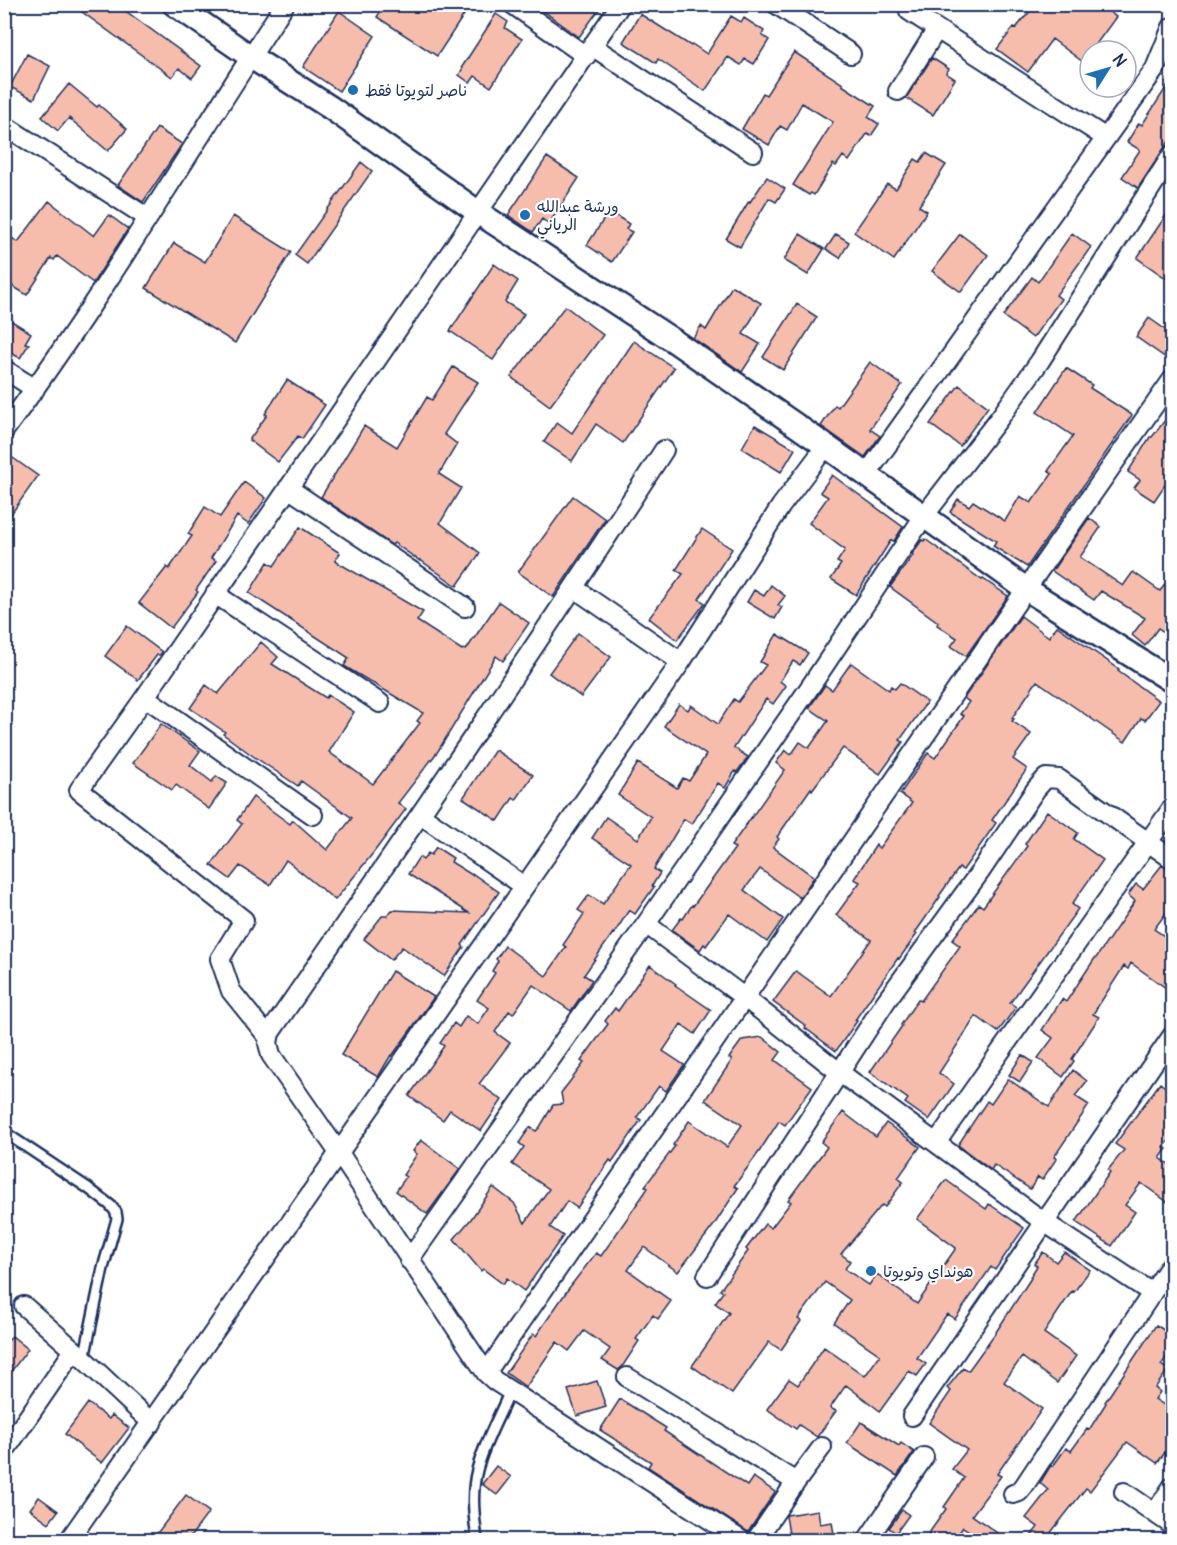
<svg xmlns="http://www.w3.org/2000/svg" width="1177" height="1545" font-family="Delius,'Playpen Sans Arabic',sans-serif">
<style>
.building{fill:#f6bdad;stroke:#1b2f5e;stroke-width:1.5}
.lines{fill:none;stroke-linecap:round;stroke-linejoin:round}
.service-casing{stroke:#1b2f5e;stroke-width:14}
.minor-casing{stroke:#1b2f5e;stroke-width:22}
.tertiary-casing{stroke:#1b2f5e;stroke-width:27}
.service{stroke:#fff;stroke-width:9}
.minor{stroke:#fff;stroke-width:18}
.tertiary{stroke:#fff;stroke-width:22}
.poi-dot{fill:#1f6fb2;stroke:#fff;stroke-width:2}
.labels{text-anchor:middle;dominant-baseline:central;stroke-width:4.5;stroke-linejoin:round;paint-order:stroke}
.poi-label{font-size:16px;fill:#1b2f5e;stroke:#fff;text-anchor:start}
</style>
<rect width="100%" height="100%" fill="#fff"/>
<filter id="ink" filterUnits="userSpaceOnUse"><feTurbulence type="fractalNoise" baseFrequency=".0167" numOctaves="2"/><feDisplacementMap in="SourceGraphic" scale="12" xChannelSelector="R" yChannelSelector="G"/><feConvolveMatrix kernelMatrix="1 2 1 2 8 2 1 2 1" color-interpolation-filters="sRGB"/></filter>
<g filter="url(#ink)">
<path class="building" d="M71 4H116L201 66 192 78 179 68 172 77Z
M385 4H471L437 56 377 17Z
M534 4H603L579 37Z
M1036 4H1099L1116 17 1083 62 1052 39 1028 72 997 49 1014 27 1016 28Z
M339 11 375 36 339 91 303 67Z
M496 14 508 22 505 28 522 39 491 87 475 76 470 83 459 75 463 68 462 67Z
M640 14 691 46 692 44 707 54 731 16 741 22 744 18 764 31 762 35 769 40 754 64 745 59 741 65 728 57 705 91 658 59 656 63 623 42Z
M794 52 843 84 842 85 875 106 868 117 879 124 871 136 867 134 849 161 843 156 836 166 833 164 814 195 811 193 809 195 793 185 833 122 802 103 787 130 780 126 769 145 742 129 763 93 766 95Z
M27 54 50 66 34 99 10 87Z
M932 58 949 69 946 73 955 79 933 115 906 98Z
M1173 77V135L1138 188 1122 177 1140 150 1127 142 1139 123 1142 125Z
M69 84 97 107 99 105 127 129 108 151 69 118 58 131 42 117Z
M157 128 182 144 143 202 118 185Z
M926 153 946 165 919 206 927 211 894 260 854 232 887 184 896 189 915 159 920 162Z
M547 157 579 178 549 224 542 219 533 232 508 215Z
M361 162 372 171 307 264 295 255Z
M767 177 785 189 776 202 769 198 740 247 726 239 749 201 750 202Z
M49 201 94 236 109 215 128 229 93 283 57 256 54 260 51 258 27 295 4 281V233L18 242Z
M1173 205V271L1167 279 1137 258Z
M609 211 629 224 626 229 632 232 612 262 587 245Z
M233 216 291 252 235 343 146 288 174 243 205 262Z
M1072 233 1091 247 1056 295 1061 299 1033 338 1003 316 1032 277 1038 282Z
M800 234 824 249 808 275 784 260Z
M836 234 849 242 840 258 826 249Z
M960 234 988 255 961 292 932 271Z
M494 264 518 281 505 302 524 314 493 360 450 331Z
M732 286 761 303 743 334 760 344 742 372 693 338 701 326 706 330Z
M797 304 817 317 783 370 763 357Z
M565 306 603 335 550 406 511 377Z
M1149 318 1173 335V349L1166 358 1136 337Z
M10 320 31 333 25 343 29 344 20 358 4 349V329Z
M634 341 674 368 623 443 596 424 572 461 544 442 557 422 572 433Z
M870 362 902 385 870 429 880 436 865 457 821 426 835 405 838 407Z
M453 367 478 382 444 434 457 444 439 474 461 488 440 523 480 553 457 586 420 560V561L394 543 392 545 321 497 364 426 397 447 427 397 432 400Z
M1066 368 1092 385 1090 388 1132 415 1027 567 993 546 996 541 950 512 958 499 969 506 973 501 1005 521 1020 496 1031 503 1052 474 1048 471 1073 436 1037 412Z
M287 380 325 405 302 439 298 436 278 462 249 440 267 415 265 414Z
M959 385 988 407 960 446 930 424Z
M1173 410V473L1154 501 1134 488 1140 480 1128 472 1150 437H1152Z
M755 425 795 449 781 472 742 448Z
M13 458 38 476 4 524V470Z
M832 475 903 527 894 541 891 540 856 595 831 579 841 564 837 562 845 550 809 523 828 497 820 492Z
M244 482 266 498 248 524 237 516 211 558 216 561 196 590 198 592 171 628 139 603 167 567 169 569 192 536 188 534 205 507 220 517Z
M573 496 605 519 553 597 518 572Z
M1089 518 1101 527 1080 557 1123 586 1133 572 1160 591 1173 574V638L1158 628 1145 646 1132 635 1145 618 1101 591 1094 600 1052 571Z
M300 527 340 553 335 561 423 612 417 621 462 650 463 649 466 650 499 602 529 623 503 661 496 656 438 751 398 803 406 809 374 852 335 900 286 860 270 885 240 866 230 879 211 865 242 824 237 820 253 797 290 824 293 820 327 850 352 818 301 781 298 786 253 756 223 734 225 732 190 708 206 685 218 694 261 642 278 657 272 664 326 698 328 695 354 712 329 752 373 784 420 723 417 721 423 713 344 666 349 658 249 593 268 562 274 566Z
M702 529 732 549 699 599 705 603 677 640 649 618 683 574 676 570Z
M925 539 982 580 983 579 1008 596 966 656 951 646 957 638 937 625 938 622 890 587 913 555 912 554 922 540 924 541Z
M771 585 785 596 778 605 782 607 775 619 747 602 754 590 764 596Z
M1021 616 1049 637 1057 626 1119 669 1118 671 1159 701 1145 720 1141 718 1125 742 1037 681 1012 718 1014 719 1012 721 1031 734 1013 759 1027 769 992 820 996 823 963 870 959 868 939 896 940 897 915 933 917 934 899 959 898 958 855 1020 857 1021 836 1051 805 1028 806 1026 773 1002 796 971 831 996 871 940 836 915 860 882 854 879 876 845 879 848 912 803 900 794 928 753 935 758 964 716 960 714 969 702 964 698Z
M127 626 162 652 160 655H157L138 680 105 656Z
M578 633 611 657 581 697 549 673Z
M777 634 808 653 800 665 793 661 780 681 786 686 773 704 766 699 734 748 748 757 737 772 735 771 725 788 718 783 692 824 684 819 654 869 660 873 652 886 654 887 635 914 629 910 614 934 613 933 584 975 592 980 571 1011 533 985 513 1014 509 1011 495 1032 510 1043 479 1084 502 1100 481 1131 450 1110 443 1120 409 1096 444 1046 440 1043 454 1023 459 1027 466 1016 478 1024 489 1008 477 1000 495 973 492 971 498 961 496 959 505 946 546 976 566 947 563 945 584 914 578 910 589 895 603 904 631 864 592 838 606 817 638 839 651 817 618 795 638 763 677 788 683 778 689 781 706 755 664 726 679 704 688 710 691 705 718 724 734 699 738 702 766 665 760 662Z
M851 663 889 690 891 686 895 689 900 683 927 702 900 740 903 742 880 774 843 748 812 790 811 788 777 837 779 839 773 847 814 877 800 898 760 869 744 890 783 919 767 942 729 914 706 946 704 944 700 950 672 930 681 918 683 919 692 905 693 906 735 848 731 846 785 770 776 763 785 750 791 755 800 742 809 748 828 721 809 708 825 685 832 690Z
M161 724 200 751 190 765 212 782 216 776 227 783 209 809 176 785 172 790 133 763Z
M495 750 533 775 516 800 513 798 498 821 463 798Z
M1047 811 1078 833 1074 839 1103 860 1072 904 1078 909 1010 1003 1016 1007 998 1032 976 1016 939 1073 954 1084 929 1120 905 1103 908 1099 870 1072 902 1026 901 1025 918 999 921 1001 960 946 952 940 979 904 983 907 1027 846 1025 844Z
M436 847 453 858 451 862 472 875 473 874 499 892 462 945 464 947 444 976 402 947 391 960 364 939 382 916H387L392 910 469 913 408 874 419 857 423 860 428 853 431 855Z
M1162 865 1166 868 1173 870V904L1154 929 1173 942V993L1131 963 1128 969 1124 966 1093 1014 1099 1017 1072 1059 1074 1061 1063 1077 1038 1058 1053 1038 1042 1030 1062 999 1066 1002 1095 958H1096L1135 901 1128 895 1136 884 1143 889Z
M650 965 676 984 675 985 711 1010 695 1034 681 1024 663 1051 684 1065 666 1091 659 1086 637 1117 641 1120 612 1162 610 1160 577 1208 567 1201 550 1227 563 1236 524 1291 507 1278 503 1284 483 1269 481 1271 454 1239 471 1219 493 1187 514 1203 525 1223 549 1189 512 1164 524 1147 519 1143 530 1127 536 1131 540 1127 553 1105 563 1104 561 1093 584 1063 581 1061 608 1024 605 1021 615 1008 618 1011Z
M392 971 434 997 392 1056 391 1055 378 1077 341 1055Z
M762 1037 781 1052 775 1060 812 1087 785 1125 779 1121 759 1152 734 1186 738 1188 714 1225 678 1272 644 1247 628 1270 671 1301 658 1319 653 1315 636 1339 639 1341 622 1367 618 1370 602 1360 610 1349 584 1331 569 1351 557 1342 526 1387 506 1373 533 1334 536 1336 569 1288 596 1253 601 1256 648 1188 645 1186 675 1146 673 1145 689 1121 727 1147 742 1125 705 1100 732 1060 729 1058 742 1040Z
M1022 1055 1033 1062 1020 1082 1009 1075Z
M1073 1070 1087 1081 1075 1096 1089 1105 1054 1157 1057 1158 1042 1180 1038 1177 1030 1189 994 1165 991 1170 958 1145 987 1101 991 1104 1008 1079 1049 1107Z
M1160 1083 1173 1093V1136L1164 1147 1167 1149 1160 1158 1173 1167V1206L1141 1183 1125 1205 1135 1212 1112 1246 1076 1222 1110 1172 1108 1170 1124 1150 1115 1144Z
M843 1112 876 1137 886 1123 920 1147 898 1178 903 1182 885 1207 882 1205 841 1254 850 1261 845 1269 869 1285 877 1274 917 1304 956 1248 917 1219 946 1180 986 1209 989 1204 1024 1228 995 1270 991 1267 955 1319 947 1314 917 1358 926 1364 917 1376 909 1371 880 1411 846 1385 830 1408 836 1411 817 1437 799 1425 796 1429 767 1409 789 1379 798 1385 824 1347 865 1376 880 1355 834 1323 850 1300 825 1282 798 1319 801 1321 781 1350 769 1342 732 1394 692 1366 729 1313 715 1303 723 1292 720 1290 748 1251 746 1249 765 1224 771 1228 791 1202 788 1200 827 1147 821 1142Z
M421 1140 460 1169 427 1214 396 1191 406 1177 403 1175 417 1154 413 1151Z
M1043 1252 1056 1262 1064 1252 1090 1270 1074 1292 1072 1291 1044 1333 1076 1356 1057 1383 1022 1357 1004 1382 1042 1409 997 1474 1001 1476 972 1515 1007 1540H982L963 1527 954 1540H924L946 1509 944 1507 964 1478 952 1469 967 1450 929 1423 951 1391 947 1388 963 1368 968 1371 996 1332 1031 1278 1030 1277 1037 1266 1034 1264Z
M1156 1325 1173 1336V1348L1161 1365 1168 1370 1155 1388 1160 1392 1155 1399 1173 1411V1442L1157 1463 1127 1442 1090 1491 1086 1488 1045 1540H1028L1038 1527 1026 1518 1048 1490 1040 1483 1051 1465 1053 1466 1066 1448 1071 1451 1087 1429 1089 1430 1106 1403 1105 1402Z
M12 1336 28 1349 4 1381V1346Z
M597 1381 606 1407 577 1416 568 1390Z
M620 1399 666 1428 664 1431 747 1486 753 1477 775 1492 748 1532 648 1467 651 1462 600 1430Z
M88 1403 109 1419 112 1415 129 1428 102 1463 65 1434Z
M861 1422 899 1446 901 1443 914 1452 897 1476 847 1443Z
M496 1466 511 1477 497 1495 482 1484Z
M186 1495 209 1512 188 1540H152Z
M39 1497 58 1511 49 1523 30 1509Z
M818 1510 820 1524 832 1522 835 1540H790L786 1516 787 1515Z
M902 1510 909 1515 896 1533 889 1528Z"/>
<g class="lines">
<g class="service-casing">
<path id="service" d="M4 1132 88 1188 110 1205 116 1212 117 1219 103 1268 84 1359
M477 1540C474 1517 471 1493 477 1470 484 1443 499 1417 510 1391"/>
</g>
<g class="minor-casing">
<path id="minor" d="M512 4 586 56
M776 4 851 54
M909 11 1106 138
M592 46 753 152
M898 91 937 29
M4 125 148 218
M4 369 35 389
M4 431C105 294 191 147 285 4
M664 450C536 647 403 840 270 1033L268 1043 271 1055 339 1153 486 1373 495 1381 741 1540
M866 475 1155 69 1172 27
M288 488 465 607
M574 588 681 662
M215 594 380 703
M145 697 313 815
M421 815 524 886
M646 924 745 998 839 1072 1044 1222 1152 1293
M268 1037 231 991 220 959 244 920 79 790 145 697 621 4
M936 1143 1172 808
M409 1260 646 924 812 684 924 516 1001 416 1040 361 1172 155
M707 1276 886 1001 980 872 1036 789 1046 778 1059 779 1172 859
M24 1306 74 1350 152 1423
M486 1373 1026 589 1172 380
M627 1377 796 1482
M912 1416 1172 1036
M4 1452 74 1350
M1124 1492 1172 1525
M1013 1494 1019 1492 1024 1486 1172 1263
M1155 1513 1172 1487
M69 1540 681 662 781 506 826 446
M756 1540 796 1482 822 1447
M867 1540 924 1457"/>
</g>
<g class="tertiary-casing">
<path id="tertiary" d="M174 4 251 57 331 108 479 213 674 341 826 446 1026 589 1172 681"/>
</g>
<use href="#service" class="service"/>
<use href="#minor" class="minor"/>
<use href="#tertiary" class="tertiary"/>
</g>
</g>
<g class="poi-dot">
<circle cx="353" cy="90" r="6"/>
<circle cx="525" cy="215" r="6"/>
<circle cx="871" cy="1271" r="6"/>
</g>
<g class="labels">
<g class="poi-label">
<text x="365" y="90">ناصر لتويوتا فقط</text>
<text x="537" y="206">ورشة عبدالله<tspan x="537" dy="18">الرياني</tspan></text>
<text x="883" y="1271">هونداي وتويوتا</text>
</g>
</g>
<rect width="1177" height="1545" fill="none" stroke="#fff" stroke-width="24"/>
<rect x="12" y="12" width="1153" height="1521" fill="none" stroke="#1b2f5e" stroke-width="2" filter="url(#ink)"/>
<g transform="translate(1108 69) rotate(53)"><circle r="28" fill="#ffffff" stroke="#a4acbf" stroke-width="1.5"/>
<path d="M0-4.5L10 22L0 15L-10 22Z" fill="#1f6fb2"/>
<text y="-9" font-size="16" font-weight="bold" text-anchor="middle" fill="#1b2f5e">N</text>
</g>
</svg>
